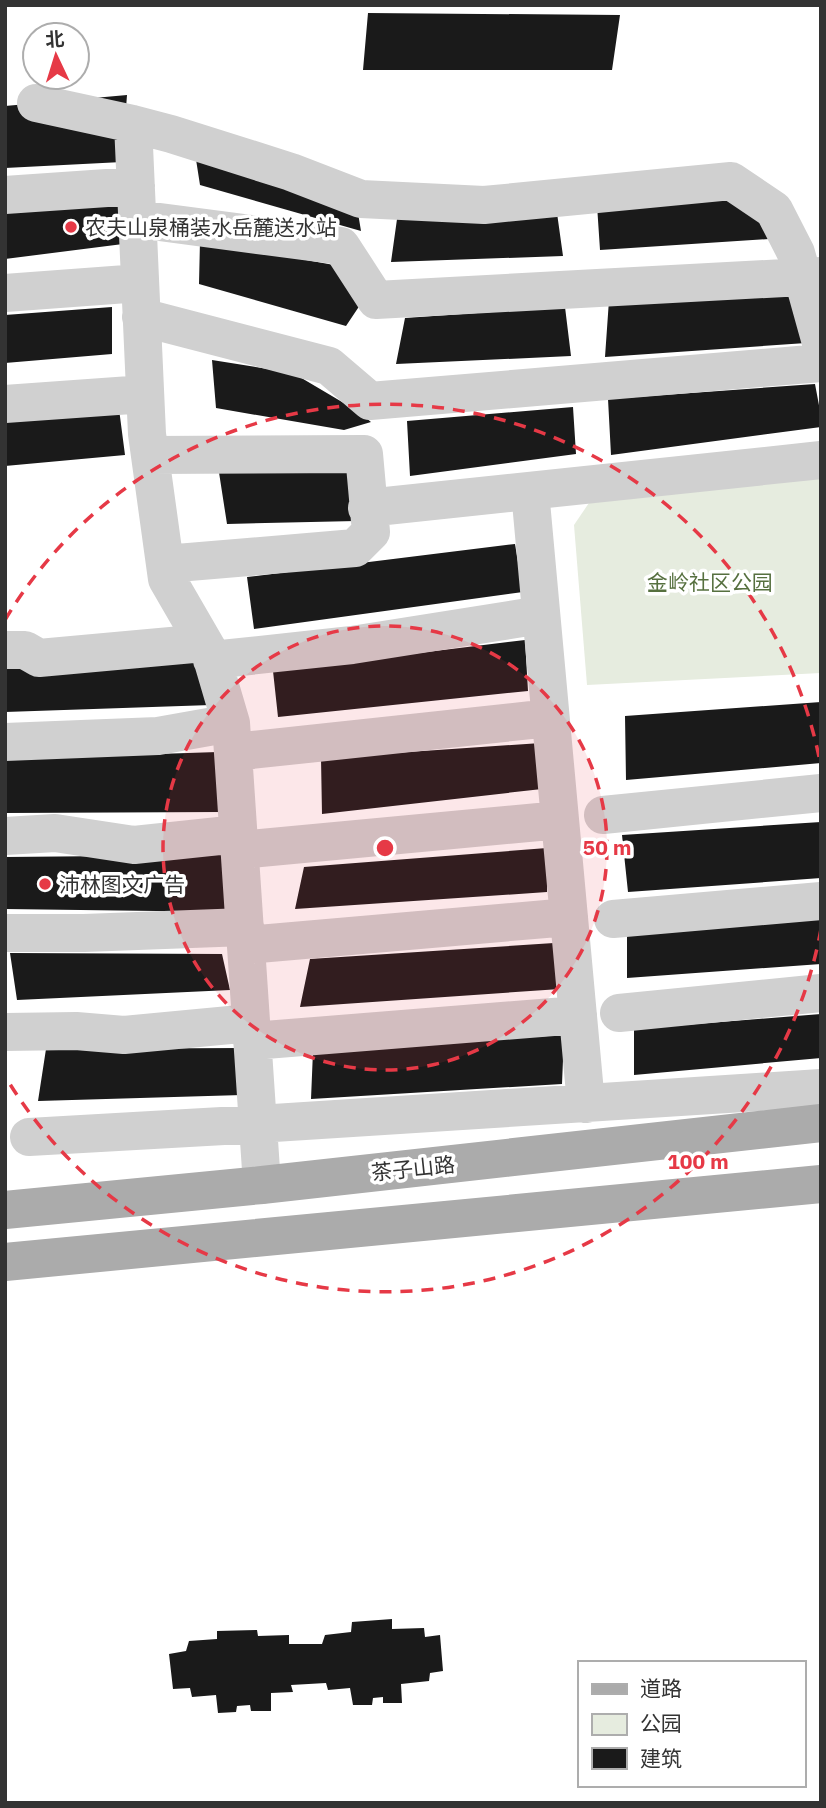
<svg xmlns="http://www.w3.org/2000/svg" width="826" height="1808" font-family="'IBM Plex Sans','Noto Sans SC',sans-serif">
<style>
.green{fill:#e6ecdf}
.building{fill:#1a1a1a}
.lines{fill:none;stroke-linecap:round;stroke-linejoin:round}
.minor{stroke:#d0d0d0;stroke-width:38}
.major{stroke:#ababab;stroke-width:38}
.ring{fill:none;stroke:#e63946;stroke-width:3.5;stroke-dasharray:12 9}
.poi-dot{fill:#e63946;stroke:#fff;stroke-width:2.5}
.labels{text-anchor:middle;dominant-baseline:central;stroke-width:7;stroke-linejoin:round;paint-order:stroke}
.poi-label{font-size:21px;fill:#333;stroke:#fff;text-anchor:start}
.park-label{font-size:21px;fill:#56703f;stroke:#fff}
.street-label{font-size:21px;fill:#333;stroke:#fff}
.centre{fill:#e63946;stroke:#fff;stroke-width:3.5}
.ring-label{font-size:21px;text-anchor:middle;font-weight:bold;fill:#e63946;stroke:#fff;stroke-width:7;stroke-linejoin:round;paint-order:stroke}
</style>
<rect width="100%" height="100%" fill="#fff"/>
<path class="green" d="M821 476V673L587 685 574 525 593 497Z"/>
<path class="building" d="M368 13 620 15 612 70H363Z
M127 95 122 162 5 168V106Z
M195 153 358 213 361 231 200 185Z
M729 196 760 220 769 239 600 250 597 205Z
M122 205 123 244 5 259V212Z
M398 212 557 213 563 256 391 262Z
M200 241 334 265 360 305 346 326 199 284Z
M792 288 806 343 605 357 609 300Z
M112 307V354L5 363V315Z
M565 307 571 356 396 364 405 318Z
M212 360 293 373 359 412 371 422 344 430 216 408Z
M815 384 821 416V427L611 455 608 399Z
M573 407 576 454 410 476 407 421Z
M119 409 125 455 5 466V417Z
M218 466 354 470 356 521 227 524Z
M515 544 523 592 254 629 247 577Z
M525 640 528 691 278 717 273 671Z
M194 661 211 705 5 712V666Z
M821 702V763L626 780 625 716Z
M541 743 542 789 322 814 321 758Z
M218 752 222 812 5 813V759Z
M821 822V878L628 892 622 835Z
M547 848V892L295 909 304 867Z
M222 855 232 912 5 909V857Z
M821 919V964L627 978V935Z
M554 943 560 989 300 1007 310 959Z
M10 953 222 954 230 990 17 1000Z
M821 1014V1058L634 1075V1029Z
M564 1035 562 1084 311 1099 313 1051Z
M242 1048V1095L38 1101 46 1049Z
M392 1619V1629L424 1628 425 1637 440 1635 443 1671 430 1673 429 1681 401 1684 402 1703H383V1697L373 1698 372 1705H353L350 1688 328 1690 326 1683 291 1685 293 1692 271 1693V1711H251L250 1705 237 1706 236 1712 218 1713 216 1695 192 1697 190 1688 173 1689 169 1654 186 1651 189 1641 217 1639V1631L257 1630 258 1636 289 1635V1644H322L325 1635 351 1632 352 1622Z"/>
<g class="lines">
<path class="minor" d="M36 103 133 124 171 134 291 172 361 199 484 205 731 181 774 210 796 253 821 343
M133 124 147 434 167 579 211 655 231 723 262 1185
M5 195 136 186
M137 219 341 246 376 300 821 276
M5 293 140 283
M141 317 329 366 370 401 821 363
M5 404 145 394
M150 455 364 454 371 532 355 548 165 564
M530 491 586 1104
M367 508 821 460
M5 650H25L39 658 204 643
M212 660 352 645 541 615
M5 742 158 736 231 723
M233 752 550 718
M603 815 821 793
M5 836 55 833 134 845 238 834
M240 850 560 820
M613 919 821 901
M5 933H84L245 927
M246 945 569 917
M619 1013 821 993
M5 1032 76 1031 124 1035 251 1023
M252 1041 578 1015
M29 1137 258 1124 821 1088"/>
<path class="major" d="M5 1210 262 1185 821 1123
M5 1262 821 1184"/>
</g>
<circle cx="385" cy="848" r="222" fill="#e63946" fill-opacity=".12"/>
<g class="ring">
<circle cx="385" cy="848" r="222"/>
<path d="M821 929A443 443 0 0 1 5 1076M5 620A443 443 0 0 1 821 767"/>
</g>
<g class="poi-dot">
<circle cx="71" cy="227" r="7"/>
<circle cx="45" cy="884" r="7"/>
</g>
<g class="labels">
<g class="poi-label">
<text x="85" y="227">农夫山泉桶装水岳麓送水站</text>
<text x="59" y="884">沛林图文广告</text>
</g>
<g class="park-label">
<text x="710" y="582">金岭社区公园</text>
</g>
<g class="street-label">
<text transform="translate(413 1168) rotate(-6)">茶子山路</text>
</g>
</g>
<circle cx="385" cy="848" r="10" class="centre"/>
<g class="ring-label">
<text x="607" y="855">50 m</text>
<text x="698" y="1169">100 m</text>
</g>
<rect width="826" height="1808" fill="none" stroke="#333333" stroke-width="14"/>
<rect x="578" y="1661" width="228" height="126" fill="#ffffff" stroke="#adadad" stroke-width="2"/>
<rect x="592" y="1684" width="35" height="10" fill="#ababab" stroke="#adadad" stroke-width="2"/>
<text x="640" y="1696" font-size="21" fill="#333333">道路</text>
<rect x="592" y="1714" width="35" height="21" fill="#e6ecdf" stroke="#adadad" stroke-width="2"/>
<text x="640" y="1731" font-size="21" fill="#333333">公园</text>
<rect x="592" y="1748" width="35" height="21" fill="#1a1a1a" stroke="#adadad" stroke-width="2"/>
<text x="640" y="1766" font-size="21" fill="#333333">建筑</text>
<g transform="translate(56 56) rotate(356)"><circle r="33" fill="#ffffff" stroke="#adadad" stroke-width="2"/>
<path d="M0-5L12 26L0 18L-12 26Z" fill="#e63946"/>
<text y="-10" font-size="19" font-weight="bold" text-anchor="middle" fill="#333333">北</text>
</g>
</svg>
